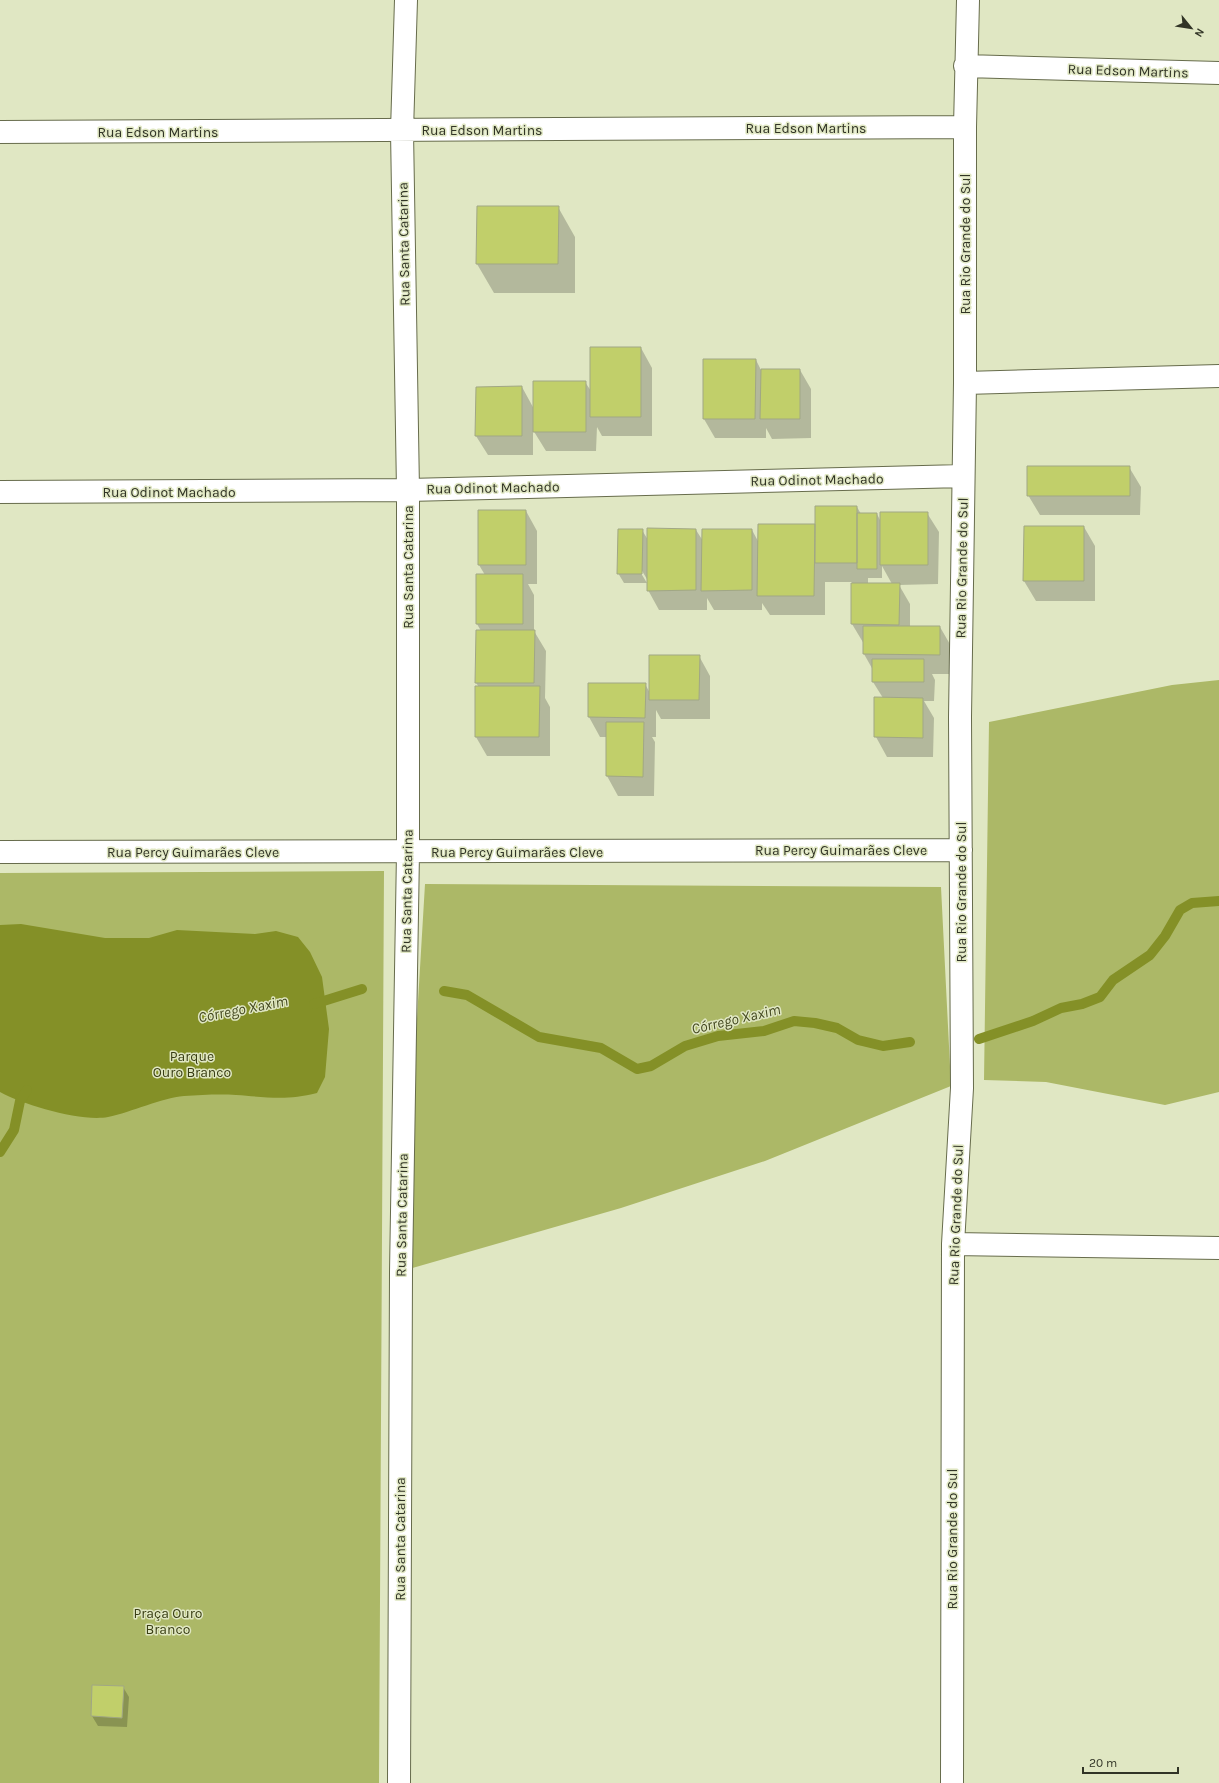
<svg xmlns="http://www.w3.org/2000/svg" width="1219" height="1783" font-family="Karla,sans-serif">
<style>
.green{fill:#acb867}
.water{fill:#849027}
.shadow{fill:#0003;fill-rule:evenodd}
.lines{fill:none;stroke-linecap:round;stroke-linejoin:round}
.stream{stroke:#849027;stroke-width:10}
.building{fill:#c1cf6a;stroke:#a1a785}
.minor-casing{stroke:#676c4c;stroke-width:24}
.minor{stroke:#fff;stroke-width:22}
.labels{text-anchor:middle;dominant-baseline:central;stroke-width:3;stroke-linejoin:round;paint-order:stroke}
.street-label{font-size:14px;fill:#313426;stroke:#e0e7c3}
.park-label{font-size:14px;fill:#393e14;stroke:#e0e7c3}
.water-label{font-size:15px;font-style:italic;fill:#444920;stroke:#e0e7c3}
</style>
<rect width="100%" height="100%" fill="#e0e7c3"/>
<path class="green" d="M1219 680V1092L1165 1105 1046 1082 984 1080 989 722 1172 685Z
M384 871 379 1783H0V873Z
M425 884 941 887 951 1086 765 1161 621 1208 402 1271Z"/>
<path class="water" d="M21 924 105 938H149L177 930 255 934 276 931 298 937 310 952 322 977 329 1029 325 1077 317 1093C286 1101 267 1097 236 1095 219 1094 201 1095 184 1096 161 1098 132 1112 108 1117 81 1122 24 1105 0 1092V925Z"/>
<path class="shadow" d="M558 207 575 237V293H494L477 264Z
M641 348 652 368V436H602L597 427 596 451H546L533 430V455H488L476 436 522 387 534 409 585 382 591 391Z
M756 360 761 370H800L811 389V438L772 439 766 428V438H715L704 419Z
M1129 467 1141 487 1140 515H1040L1028 495Z
M857 507 861 514H877L881 522 927 513 939 532 938 584 899 585 910 604V627H940L951 646V674H932L935 680 934 701H924L934 718 933 757H887L876 737 875 698H883L873 682V670L864 654V644L852 624V582H825V615H770L762 603V610H714L707 598V610H659L648 590V581L641 569 639 570 647 583H624L618 573 642 530 648 540 696 530 703 541 752 530 759 543V525H816ZM882 566 892 584H868V578H882Z
M526 511 537 531V584H528L534 595V631L546 651 545 698 550 707V756H487L476 737 479 687 476 683 481 631 477 624 485 575 479 565Z
M1025 527H1084L1095 546V601H1036L1024 581Z
M699 656 710 676V719H661L656 710V737H652L655 742 654 796H618L607 776V737H600L589 717V684H645L650 693Z
M123 1687 129 1697 127 1727 98 1726 92 1716Z"/>
<g class="lines">
<path class="stream" d="M444 991 467 995 539 1037 601 1048 637 1069 651 1066 685 1046 718 1036 764 1031 794 1021 815 1023 837 1028 858 1040 883 1046 910 1042
M314 1004 362 989
M979 1039 1033 1021 1061 1008 1082 1004 1100 997 1113 980 1150 955 1165 936 1180 910 1192 903 1219 901
M0 1152 14 1130 20 1101 27 1090"/>
</g>
<path class="building" d="M477 206H559L558 264H476Z
M590 347H641V417H590Z
M703 359H756L755 419H703Z
M761 369H800V419H760Z
M533 381H586V432H533Z
M522 386V436H475L476 387Z
M1027 466H1130V496H1027Z
M815 506H857V563H815Z
M478 510H526V565H478Z
M880 512H928V565H880Z
M857 513H877V569H857Z
M758 524H815L814 596H757Z
M1024 526H1084V581H1023Z
M647 528 696 529V590L647 591Z
M618 529H643L642 574H617Z
M702 529H752V590L701 591Z
M476 574H523V624H476Z
M851 583H900L899 625 851 624Z
M863 626H940V655L863 654Z
M476 630H535L534 683H475Z
M649 655H700L699 700H649Z
M872 659H924V682H872Z
M588 683H646L645 718 588 717Z
M475 686H540L539 737H475Z
M874 697 923 698V738L874 737Z
M606 722H644L643 777 606 776Z
M92 1685 124 1686 122 1718 91 1716Z"/>
<g class="lines">
<g class="minor-casing">
<path id="minor" d="M965 66 1219 73
M0 132 965 127
M965 383 1219 376
M0 492 408 490 963 476
M0 852 961 850
M953 1244 1219 1248
M399 1783 401 1272 408 852V490L402 131 406 0
M952 1783 953 1244 962 1088 960 717 965 383V127L968 0"/>
</g>
<use href="#minor" class="minor"/>
</g>
<g class="labels">
<g class="street-label">
<text transform="translate(1128 71) rotate(2)">Rua Edson Martins</text>
<text x="806" y="128">Rua Edson Martins</text>
<text x="482" y="130">Rua Edson Martins</text>
<text x="158" y="132">Rua Edson Martins</text>
<text transform="translate(404 244) rotate(-91)">Rua Santa Catarina</text>
<text transform="translate(965 244) rotate(-90)">Rua Rio Grande do Sul</text>
<text transform="translate(817 480) rotate(-1)">Rua Odinot Machado</text>
<text transform="translate(493 488) rotate(-1)">Rua Odinot Machado</text>
<text x="169" y="492">Rua Odinot Machado</text>
<text transform="translate(408 567) rotate(-90)">Rua Santa Catarina</text>
<text transform="translate(962 568) rotate(-89)">Rua Rio Grande do Sul</text>
<text x="841" y="850">Rua Percy Guimarães Cleve</text>
<text x="193" y="852">Rua Percy Guimarães Cleve</text>
<text x="517" y="852">Rua Percy Guimarães Cleve</text>
<text transform="translate(407 891) rotate(-89)">Rua Santa Catarina</text>
<text transform="translate(961 892) rotate(-90)">Rua Rio Grande do Sul</text>
<text transform="translate(402 1215) rotate(-89)">Rua Santa Catarina</text>
<text transform="translate(956 1215) rotate(-88)">Rua Rio Grande do Sul</text>
<text transform="translate(400 1539) rotate(-90)">Rua Santa Catarina</text>
<text transform="translate(952 1539) rotate(-90)">Rua Rio Grande do Sul</text>
</g>
<g class="park-label">
<text x="192" y="1056">Parque<tspan x="192" dy="16">Ouro Branco</tspan></text>
<text x="168" y="1613">Praça Ouro<tspan x="168" dy="16">Branco</tspan></text>
</g>
<g class="water-label">
<text transform="translate(243 1009) rotate(-11)">Córrego Xaxim</text>
<text transform="translate(736 1019) rotate(-13)">Córrego Xaxim</text>
</g>
</g>
<g transform="translate(1191 28) rotate(120)" stroke="#e0e7c3" stroke-width="3" paint-order="stroke">
<path d="M0-3L7 15L0 10L-7 15Z" fill="#313426"/>
<text y="-6" font-size="11" font-weight="bold" text-anchor="middle" fill="#313426">N</text>
</g>
<path d="M1083 1767v6h95v-6" fill="none" stroke="#313426" stroke-width="2"/>
<text x="1089" y="1767" font-size="12" fill="#313426" stroke="#e0e7c3" stroke-width="3" paint-order="stroke">20 m</text>
</svg>
